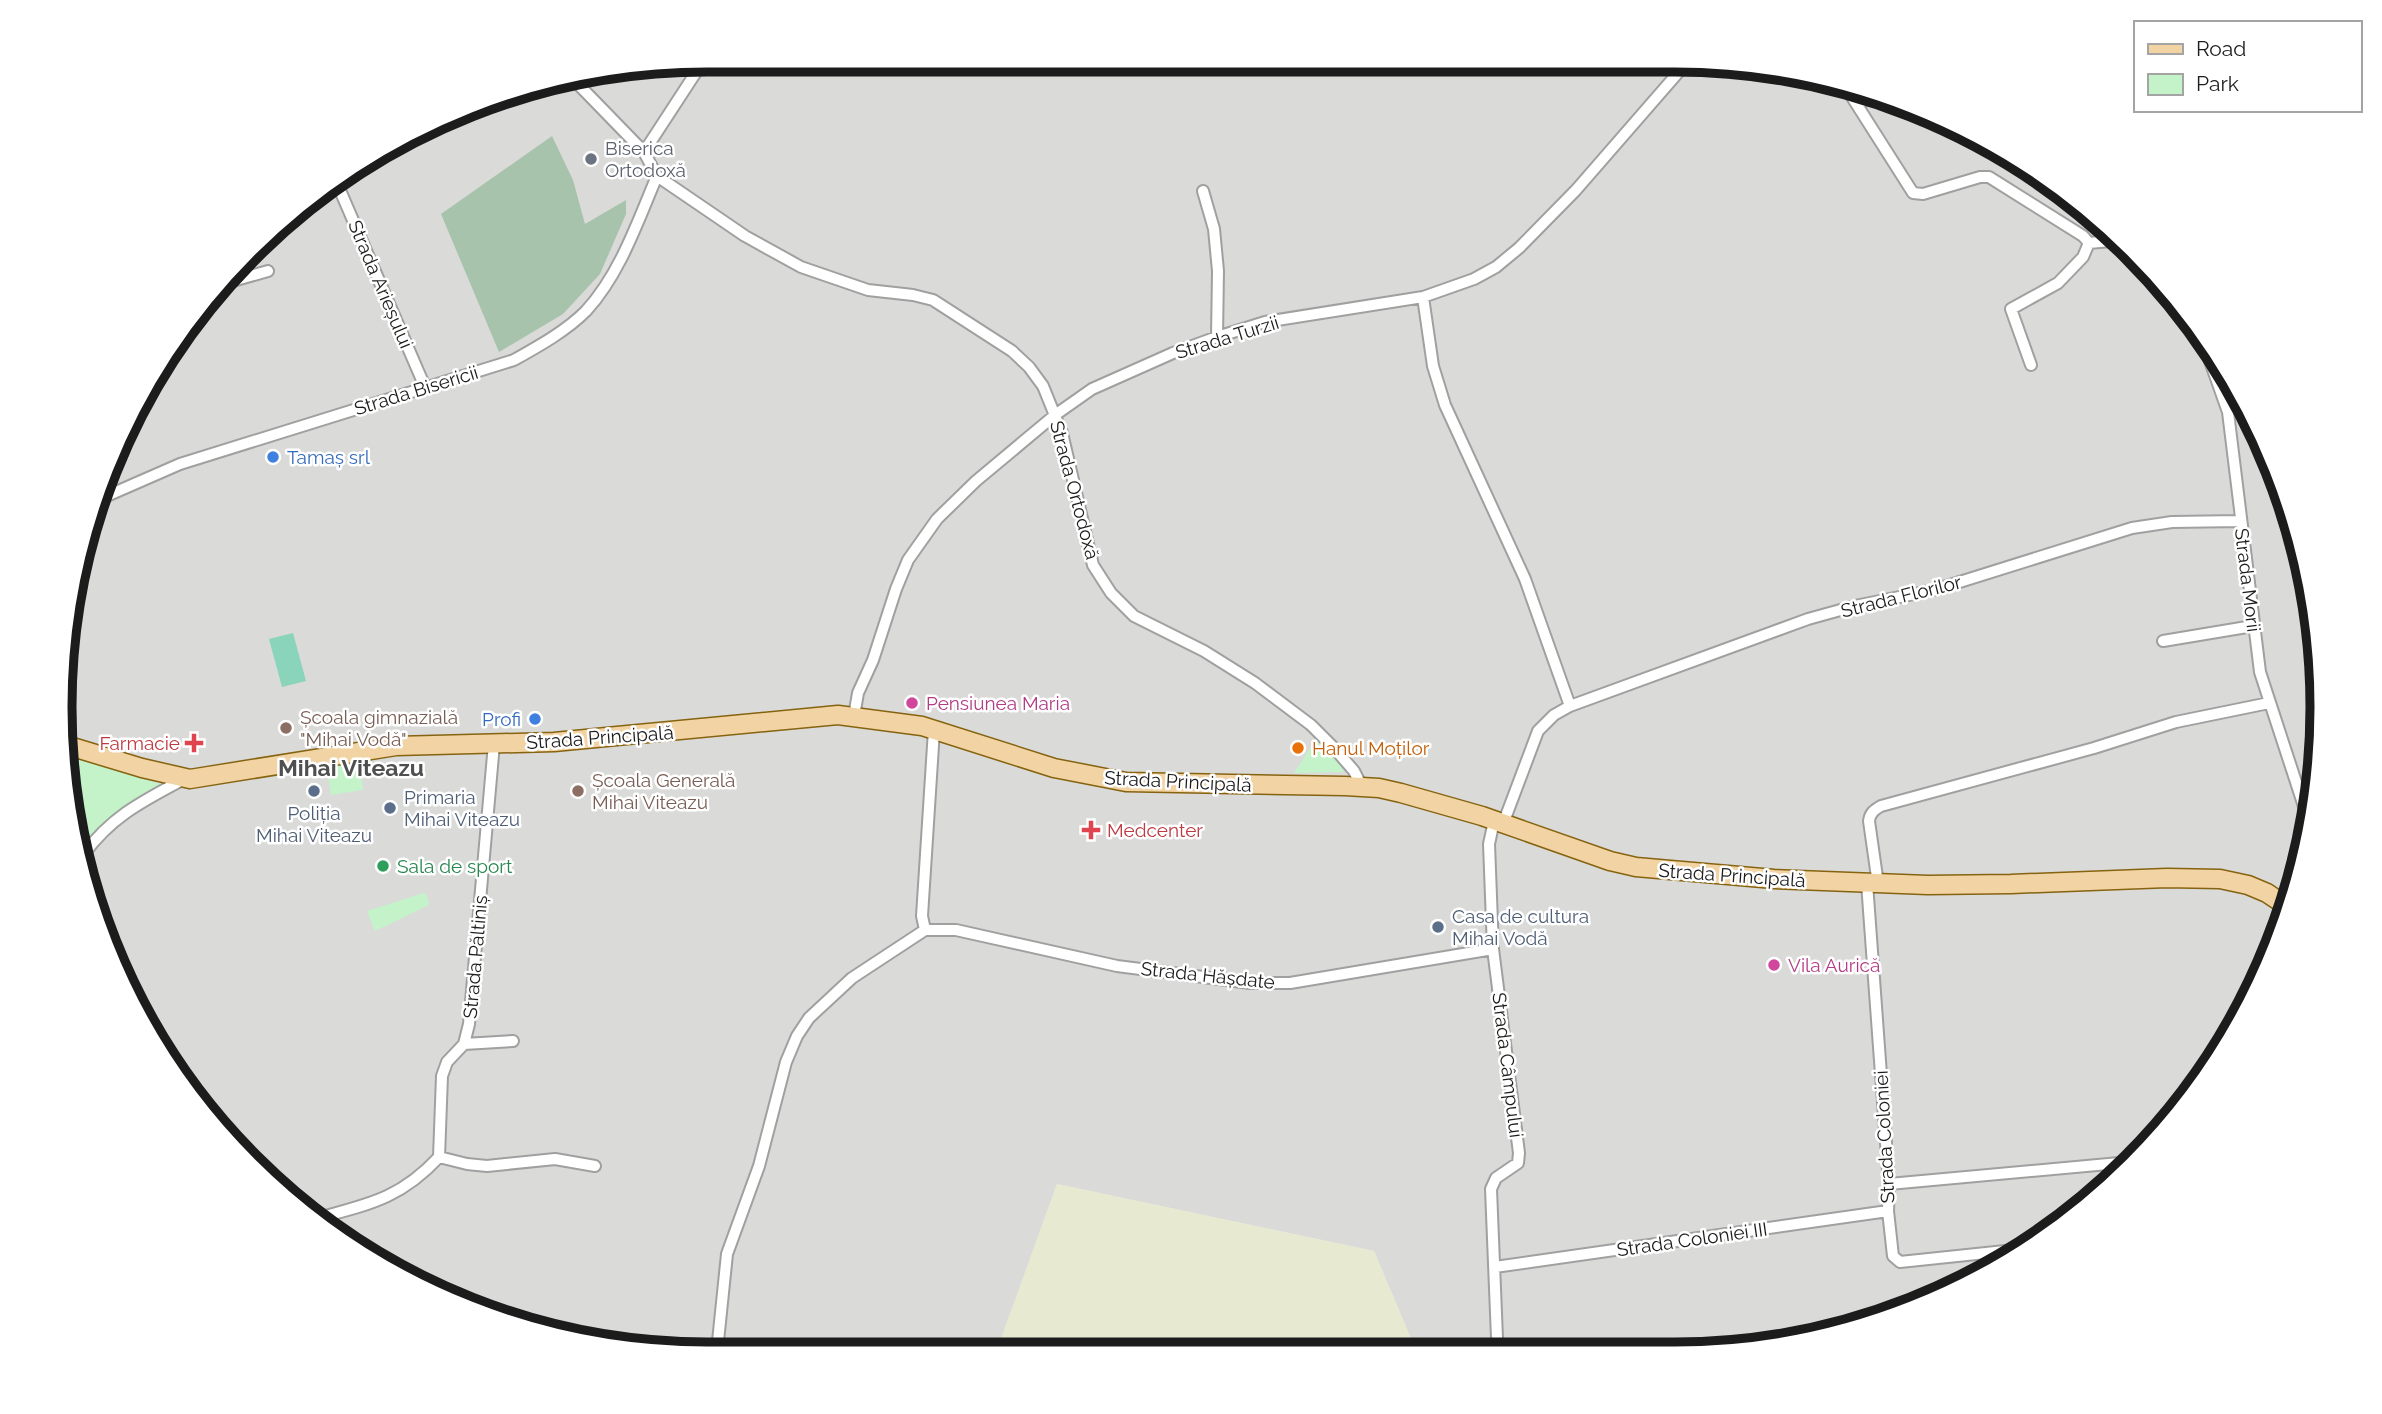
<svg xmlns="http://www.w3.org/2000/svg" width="2382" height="1414" font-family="Raleway,sans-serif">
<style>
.residential{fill:#dadad9}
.farmland{fill:#e7ead0}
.cemetery{fill:#a7c3ac}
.park{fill:#c4f3ca}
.pitch{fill:#89d4ba}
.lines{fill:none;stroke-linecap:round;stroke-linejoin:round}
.minor-casing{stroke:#a0a0a0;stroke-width:14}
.primary-casing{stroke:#86630f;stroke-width:21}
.minor{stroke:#fff;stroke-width:10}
.primary{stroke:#f2d3a3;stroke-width:18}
.worship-dot{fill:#6b7280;stroke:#fff;stroke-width:2.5}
.shop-dot{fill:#3f7fe0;stroke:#fff;stroke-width:2.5}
.hotel-dot{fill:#d1479c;stroke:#fff;stroke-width:2.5}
.education-dot{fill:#8d6e63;stroke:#fff;stroke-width:2.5}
.health-dot{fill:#e0444e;stroke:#fff;stroke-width:2.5}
.food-dot{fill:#e8710a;stroke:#fff;stroke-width:2.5}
.service-dot{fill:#5c6f8a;stroke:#fff;stroke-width:2.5}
.leisure-dot{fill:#2e9e5b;stroke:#fff;stroke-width:2.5}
.labels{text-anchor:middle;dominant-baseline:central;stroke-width:5;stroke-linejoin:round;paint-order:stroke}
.worship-label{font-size:19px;fill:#5b616d;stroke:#fff;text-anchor:start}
.street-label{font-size:19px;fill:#1c1c1c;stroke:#fff}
.shop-label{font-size:19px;fill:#366cbe;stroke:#fff;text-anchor:start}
.hotel-label{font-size:19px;fill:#b23c85;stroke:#fff;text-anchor:start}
.education-label{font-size:19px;fill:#785e54;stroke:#fff;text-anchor:start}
.health-label{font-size:19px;fill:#be3a42;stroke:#fff;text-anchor:end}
.food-label{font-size:19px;fill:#c56008;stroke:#fff;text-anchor:start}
.service-label{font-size:19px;fill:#4e5e75;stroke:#fff;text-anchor:start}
.leisure-label{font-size:19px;fill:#27864d;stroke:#fff;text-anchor:start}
.quarter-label{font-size:23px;font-weight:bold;fill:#4f4f4f;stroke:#fff}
.rim{fill:none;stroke:#1c1c1c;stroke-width:9}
</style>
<rect width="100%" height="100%" fill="#edeae3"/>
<path class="residential" d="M707 60 1718 61 1884 94 2035 169 2133 249 2214 348 2273 460 2310 581 2322 707 2310 834 2273 955 2213 1067 2102 1194 1998 1268 1883 1320 1718 1353H1417L1374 1251 1057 1184 996 1353H664L498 1320 347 1245 193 1101 94 916 60 707 94 499 193 313 313 193 499 94Z"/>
<path class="farmland" d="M1057 1184 1374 1251 1417 1353H996Z"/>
<path class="cemetery" d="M552 136 573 180 585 224 626 200V214L600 274 563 314 499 352 441 214Z"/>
<path class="park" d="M1316 739 1334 753 1344 772 1294 773Z
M67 754 160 784 112 818 83 847Z
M358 758 363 790 331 795 326 764Z
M424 893 427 896 429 905 375 931 367 911Z"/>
<path class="pitch" d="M293 633 306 681 282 687 269 639Z"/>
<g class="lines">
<g class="minor-casing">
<path id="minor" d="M575 81 644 152 657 176 745 236 801 267 868 290 913 295 933 300 1012 351 1029 367 1043 386 1062 433 1093 565 1111 593 1134 616 1204 651 1255 683 1311 725 1335 749 1354 771 1362 787
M1845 86 1913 193 1923 194 1980 177H1989L2083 236 2089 243 2083 257 2058 283 2011 309 2031 365
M1858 104 1878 93
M644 152 704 60
M336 181 425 387
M1203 191 1214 229 1218 271 1217 337
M2089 243 2122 240
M222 284 268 271
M1423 297 1433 366 1445 405 1525 579 1570 706
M2199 330 2228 412 2260 672 2311 828
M93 502 180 464 514 360C539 346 566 331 586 311 620 274 638 221 657 176
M2163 641 2253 626
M854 716 858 693 873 660 896 589 908 560 937 519 976 481 1055 415 1092 389 1173 353 1217 337 1265 322 1423 297 1474 279 1496 267 1519 248 1576 190 1683 67 1691 61
M1494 821 1489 844 1493 949 1519 1153 1518 1163 1496 1178 1491 1189 1497 1338
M1503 824 1538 731 1554 715 1570 706 1808 619 1855 606 1934 590 2132 528 2172 522 2240 521
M84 854C112 816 143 801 184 779
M1867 883 1889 1184 1888 1211 1893 1256 1900 1262 2024 1249
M1878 884 1869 821C1870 813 1874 810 1881 806L2094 748 2176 722 2269 703
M925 930 922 916 934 730
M464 1044 513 1041
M439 1157 467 1164 487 1166 555 1159 595 1166
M1889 1184 2130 1162
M318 1218C370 1204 401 1198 439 1157L442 1076 447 1062 464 1044 469 1024 494 744
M1495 1267 1888 1211
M717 1351 727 1254 759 1166 786 1062 797 1036 809 1018 852 978 925 930H956L1117 966 1250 983H1290L1493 949"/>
</g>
<g class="primary-casing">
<path id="primary" d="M66 745 142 768 190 779 396 746 554 742 838 715 922 726 1054 768 1126 782 1345 786 1379 788 1401 793 1482 816 1610 861 1636 867 1774 879 1928 885 2011 884 2167 878 2220 879 2248 885 2267 893 2288 907"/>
</g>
<use href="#minor" class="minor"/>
<use href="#primary" class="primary"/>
</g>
<circle class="worship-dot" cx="591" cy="159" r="7"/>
<g class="shop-dot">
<circle cx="273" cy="457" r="7"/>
<circle cx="535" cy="719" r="7"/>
</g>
<g class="hotel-dot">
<circle cx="912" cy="703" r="7"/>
<circle cx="1774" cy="965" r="7"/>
</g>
<g class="education-dot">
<circle cx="286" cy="728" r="7"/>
<circle cx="578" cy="791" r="7"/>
</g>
<g class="health-dot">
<path d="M190.5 732.5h7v7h7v7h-7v7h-7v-7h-7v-7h7z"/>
<path d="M1087.5 819.5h7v7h7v7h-7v7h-7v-7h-7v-7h7z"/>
</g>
<circle class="food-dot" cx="1298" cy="748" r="7"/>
<g class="service-dot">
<circle cx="314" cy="791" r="7"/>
<circle cx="390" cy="808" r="7"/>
<circle cx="1438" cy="927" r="7"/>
</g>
<circle class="leisure-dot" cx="383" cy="866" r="7"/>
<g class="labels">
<g class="worship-label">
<text x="605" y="148">Biserica<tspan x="605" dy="22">Ortodoxă</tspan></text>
</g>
<g class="street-label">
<text transform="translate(381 284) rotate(67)">Strada Arieșului</text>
<text transform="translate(1227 337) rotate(-17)">Strada Turzii</text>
<text transform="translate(416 390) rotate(-17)">Strada Bisericii</text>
<text transform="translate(1075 490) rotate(75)">Strada Ortodoxă</text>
<text transform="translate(2248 580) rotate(83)">Strada Morii</text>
<text transform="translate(1901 596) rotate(-14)">Strada Florilor</text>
<text transform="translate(600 737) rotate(-4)">Strada Principală</text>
<text transform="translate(1178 781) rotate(3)">Strada Principală</text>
<text transform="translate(1732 875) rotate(4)">Strada Principală</text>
<text transform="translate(475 957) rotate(-85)">Strada Păltiniș</text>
<text transform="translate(1208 975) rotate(6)">Strada Hășdate</text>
<text transform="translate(1508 1065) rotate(83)">Strada Câmpului</text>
<text transform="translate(1884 1137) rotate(-93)">Strada Coloniei</text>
<text transform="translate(1692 1239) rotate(-8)">Strada Coloniei III</text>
</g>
<g class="shop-label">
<text x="287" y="457">Tamaș srl</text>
<text x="521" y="719" text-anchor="end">Profi</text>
</g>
<g class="hotel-label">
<text x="926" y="703">Pensiunea Maria</text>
<text x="1788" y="965">Vila Aurică</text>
</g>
<g class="education-label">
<text x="300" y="717">Școala gimnazială<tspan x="300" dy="22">"Mihai Vodă"</tspan></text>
<text x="592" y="780">Școala Generală<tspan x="592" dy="22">Mihai Viteazu</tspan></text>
</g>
<g class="health-label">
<text x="180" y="743">Farmacie</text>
<text x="1107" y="830" text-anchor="start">Medcenter</text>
</g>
<g class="food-label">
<text x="1312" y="748">Hanul Moților</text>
</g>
<g class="service-label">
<text x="404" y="797">Primaria<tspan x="404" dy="22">Mihai Viteazu</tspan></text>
<text x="314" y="813" text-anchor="middle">Poliția<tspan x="314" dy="22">Mihai Viteazu</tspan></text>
<text x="1452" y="916">Casa de cultura<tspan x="1452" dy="22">Mihai Vodă</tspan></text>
</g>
<g class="leisure-label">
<text x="397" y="866">Sala de sport</text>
</g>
<g class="quarter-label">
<text x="351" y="767">Mihai Viteazu</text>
</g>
</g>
<path d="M0 0H2382V1414H0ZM707 72H1675A635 635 0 0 1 2310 707V707A635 635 0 0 1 1675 1342H707A635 635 0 0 1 72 707V707A635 635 0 0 1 707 72Z" fill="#fff" fill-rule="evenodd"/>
<path class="rim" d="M707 72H1675A635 635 0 0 1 2310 707V707A635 635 0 0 1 1675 1342H707A635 635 0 0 1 72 707V707A635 635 0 0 1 707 72Z"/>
<rect x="2134" y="21" width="228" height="91" fill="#ffffff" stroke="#a4a4a4" stroke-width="2"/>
<rect x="2148" y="44" width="35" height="10" fill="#f2d3a3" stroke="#a4a4a4" stroke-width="2"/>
<text x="2196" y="56" font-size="21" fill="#1c1c1c">Road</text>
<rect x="2148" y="74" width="35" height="21" fill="#c4f3ca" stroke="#a4a4a4" stroke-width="2"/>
<text x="2196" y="91" font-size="21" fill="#1c1c1c">Park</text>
</svg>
